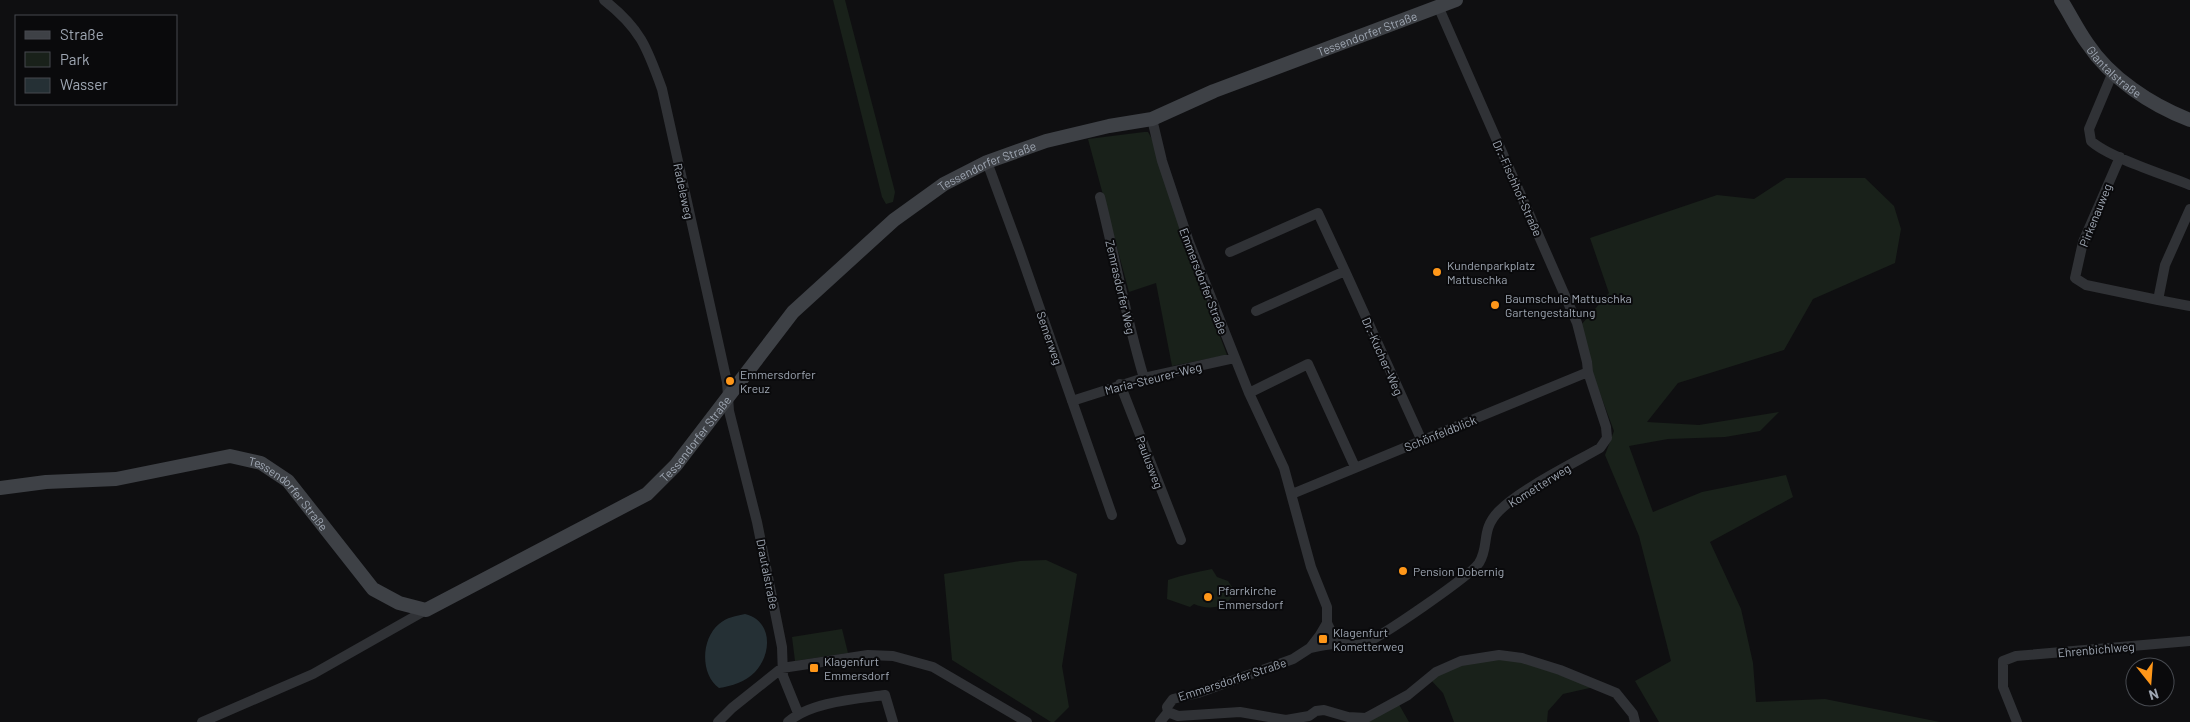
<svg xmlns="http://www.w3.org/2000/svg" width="2190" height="722" font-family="Barlow,sans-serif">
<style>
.green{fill:#19211a}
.water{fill:#253035}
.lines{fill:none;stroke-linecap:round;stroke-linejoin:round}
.street{stroke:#303236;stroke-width:10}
.secondary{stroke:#3e4146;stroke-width:14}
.poi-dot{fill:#ff9719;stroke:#0a0a0c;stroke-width:2}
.labels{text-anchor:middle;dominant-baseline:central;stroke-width:4;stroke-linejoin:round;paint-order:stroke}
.street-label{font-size:12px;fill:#9fa7b3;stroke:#0a0a0c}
.poi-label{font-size:12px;fill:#9fa7b3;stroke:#0a0a0c;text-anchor:start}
</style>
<rect width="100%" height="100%" fill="#0f0f11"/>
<path class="green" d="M833 0H845L895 192 893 202 886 204 882 197Z
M1144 132H1148L1152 139 1185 243 1227 355 1172 366 1156 283 1129 292 1088 139Z
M1786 178H1865L1894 206 1901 229 1895 263 1813 299 1784 350 1678 383 1647 422 1699 425 1779 412 1760 431 1725 437 1668 439 1629 446 1653 512 1702 492 1786 475 1793 497 1710 542 1741 609 1753 663 1756 702 1825 699 1940 722H1659L1635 681 1671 661 1639 536 1605 455 1614 431 1592 372 1581 325 1609 293 1590 238 1717 195 1754 199Z
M1046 560 1077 574 1062 666 1069 707 1054 722H1051L952 660 944 574 1020 561Z
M1212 569 1217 577 1228 581 1232 587 1233 595C1225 609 1207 610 1194 604L1190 607 1167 599 1168 580C1183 575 1197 572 1212 569Z
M842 629 848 653 795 661 792 637Z
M1504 655 1594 687 1563 694 1548 711 1547 722H1454L1443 693 1429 678 1443 669Z
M1397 701 1409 722H1351Z"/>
<path class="water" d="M745 614C773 621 772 654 755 672 745 682 732 686 719 688 700 674 701 639 719 624 727 617 736 616 745 614Z"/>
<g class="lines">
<path class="street" d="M604 0C640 28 647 47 662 89L727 382 729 411 757 522 782 647 783 676 798 713
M2113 72 2089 129 2091 141C2108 157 2165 175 2190 185
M1152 119 1162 161 1189 242 1249 393 1284 468 1311 567 1327 607V623L1320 635 1310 648 1293 659 1198 693 1173 699 1167 707 1168 712
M2120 157 2083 242 2075 278 2086 285 2158 300
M987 162 1019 249 1112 515
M1100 197C1115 257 1126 318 1144 378
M2190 209 2165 265 2158 300 2190 306
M1230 252 1318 213 1345 271
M1256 311 1345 271 1422 441
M1120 384 1181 540
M1249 393 1308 364 1355 467
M1072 401 1144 378 1234 358
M1292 494 1588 372
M1327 623 1337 644
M1310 648C1319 646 1328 644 1337 644 1346 643 1354 647 1363 644 1380 638 1470 576 1479 563 1490 546 1480 530 1499 511 1521 489 1572 464 1600 448L1607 438 1606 427 1588 372 1587 362 1577 323 1438 6
M1168 712 1178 716 1240 712 1286 720 1309 716 1316 711 1324 710 1348 717 1366 718 1408 695 1436 672 1461 661 1499 655 1522 658 1560 670 1616 693 1633 714 1635 722
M202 722 313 674 426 610
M718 722 732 708 782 668 868 655 893 656 933 667 1027 722
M788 722C810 702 856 699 885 695L893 722
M1160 722 1168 712
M2017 722 2003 687V661L2016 656 2190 641"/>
<g class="secondary">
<path id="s1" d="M2061 0C2070 14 2077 29 2087 43 2110 78 2151 105 2190 120"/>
<path id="s2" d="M0 488 46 482 116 479 230 456 261 463 288 481 373 589 399 603 426 610 647 494 676 465 793 312 894 220 944 184 987 162 1046 141 1109 126 1152 119 1214 91 1456 0"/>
</g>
</g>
<g class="poi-dot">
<circle cx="1437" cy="272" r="5"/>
<circle cx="1495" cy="305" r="5"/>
<circle cx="730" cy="381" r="5"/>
<circle cx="1403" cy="571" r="5"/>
<circle cx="1208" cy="597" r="5"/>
<rect x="1318" y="634" width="10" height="10" rx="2.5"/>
<rect x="809" y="663" width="10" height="10" rx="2.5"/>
</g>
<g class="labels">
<g class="street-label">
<text stroke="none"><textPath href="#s2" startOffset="1624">Tessendorfer Straße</textPath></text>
<text stroke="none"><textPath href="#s1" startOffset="90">Glantalstraße</textPath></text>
<text stroke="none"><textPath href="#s2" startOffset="1220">Tessendorfer Straße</textPath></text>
<text transform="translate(1518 188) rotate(66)">Dr.-Fischhof-Straße</text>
<text transform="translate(684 191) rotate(78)">Radeleweg</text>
<text transform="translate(2095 215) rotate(-68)">Pirkenauweg</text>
<text transform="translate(1204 281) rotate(69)">Emmersdorfer Straße</text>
<text transform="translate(1121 287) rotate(77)">Zemrasdorfer Weg</text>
<text transform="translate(1050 338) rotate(71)">Semerweg</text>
<text transform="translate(1383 356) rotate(66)">Dr.-Kucher-Weg</text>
<text transform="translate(1153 378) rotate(-14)">Maria-Steurer-Weg</text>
<text transform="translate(1440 433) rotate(-22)">Schönfeldblick</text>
<text stroke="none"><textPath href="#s2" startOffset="815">Tessendorfer Straße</textPath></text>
<text transform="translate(1150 462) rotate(69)">Paulusweg</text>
<text transform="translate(1539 485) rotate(-32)">Kometterweg</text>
<text stroke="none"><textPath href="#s2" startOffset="305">Tessendorfer Straße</textPath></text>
<text transform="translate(768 574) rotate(79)">Drautalstraße</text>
<text transform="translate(2096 649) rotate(-5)">Ehrenbichlweg</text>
<text transform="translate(1232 679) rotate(-18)">Emmersdorfer Straße</text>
</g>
<g class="poi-label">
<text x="1447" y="265">Kundenparkplatz<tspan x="1447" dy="14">Mattuschka</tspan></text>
<text x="1505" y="298">Baumschule Mattuschka<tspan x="1505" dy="14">Gartengestaltung</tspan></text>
<text x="740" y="374">Emmersdorfer<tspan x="740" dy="14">Kreuz</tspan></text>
<text x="1413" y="571">Pension Dobernig</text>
<text x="1218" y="590">Pfarrkirche<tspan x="1218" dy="14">Emmersdorf</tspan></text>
<text x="1333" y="632">Klagenfurt<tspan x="1333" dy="14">Kometterweg</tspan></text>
<text x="824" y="661">Klagenfurt<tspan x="824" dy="14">Emmersdorf</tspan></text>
</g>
</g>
<rect x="15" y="15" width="162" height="90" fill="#0a0a0c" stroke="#46494f"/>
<rect x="25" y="31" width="25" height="8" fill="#3e4146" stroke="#46494f"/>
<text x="60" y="40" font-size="15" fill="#9fa7b3">Straße</text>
<rect x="25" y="52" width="25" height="15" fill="#19211a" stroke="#46494f"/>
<text x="60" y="65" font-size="15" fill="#9fa7b3">Park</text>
<rect x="25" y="78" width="25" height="15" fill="#253035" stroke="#46494f"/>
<text x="60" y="90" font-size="15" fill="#9fa7b3">Wasser</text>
<g transform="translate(2150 682) rotate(163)"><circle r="24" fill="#0a0a0c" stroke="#46494f"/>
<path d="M0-4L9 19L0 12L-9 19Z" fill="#ff9719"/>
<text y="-8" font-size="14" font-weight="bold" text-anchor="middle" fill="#9fa7b3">N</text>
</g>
</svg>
